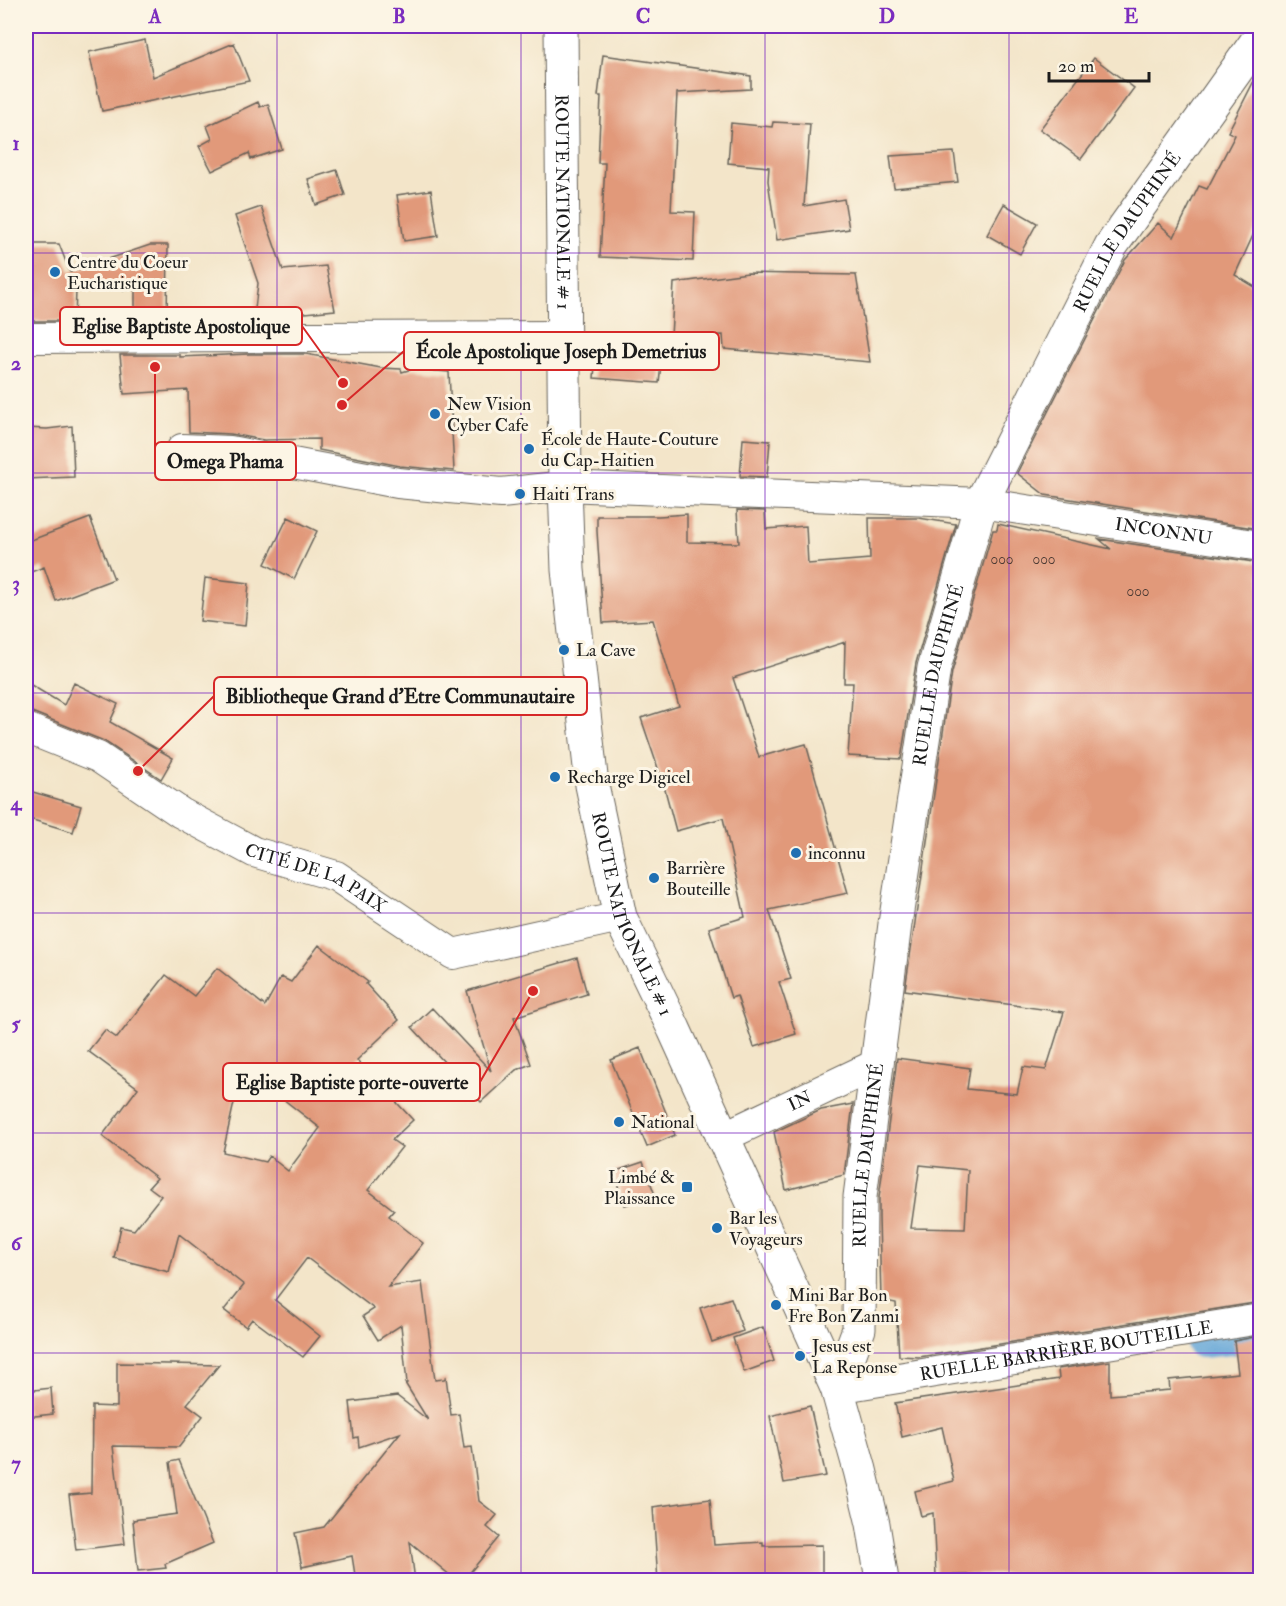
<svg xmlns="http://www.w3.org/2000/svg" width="1286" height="1606" font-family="'IM FELL Double Pica',serif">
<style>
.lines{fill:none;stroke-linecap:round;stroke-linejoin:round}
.canal{stroke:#63a6d8;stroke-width:34}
.building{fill:#e1997a;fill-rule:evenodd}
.minor-casing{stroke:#676259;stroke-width:32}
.tertiary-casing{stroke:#676259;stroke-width:35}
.primary-casing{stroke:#676259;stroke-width:35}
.minor{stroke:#fff;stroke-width:30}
.tertiary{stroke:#fff;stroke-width:33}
.primary{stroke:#fff;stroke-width:33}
.grid{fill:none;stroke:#7b2cbf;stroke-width:1.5;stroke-opacity:0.55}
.poi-dot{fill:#1f6fb2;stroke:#fcf5e5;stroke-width:2}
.labels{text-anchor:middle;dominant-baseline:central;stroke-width:6;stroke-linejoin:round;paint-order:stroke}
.number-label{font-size:15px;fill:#4d3b34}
.street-label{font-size:18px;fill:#1c1c1c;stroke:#fcf5e5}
.poi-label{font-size:18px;fill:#1c1c1c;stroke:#fcf5e5;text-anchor:start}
.leader{fill:none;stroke:#d62828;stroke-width:2}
.callout-dot{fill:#d62828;stroke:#fcf5e5;stroke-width:2}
.callout{fill:#fcf5e5;stroke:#d62828;stroke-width:2}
.callout-label{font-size:20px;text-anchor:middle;font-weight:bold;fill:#1c1c1c}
.neatline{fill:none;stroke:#7b2cbf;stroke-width:2}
.grid-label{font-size:20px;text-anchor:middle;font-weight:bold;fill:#7b2cbf}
</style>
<rect width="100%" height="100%" fill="#fcf5e5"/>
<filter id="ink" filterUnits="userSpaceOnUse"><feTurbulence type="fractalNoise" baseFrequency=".0167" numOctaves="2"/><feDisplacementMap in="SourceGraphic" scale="12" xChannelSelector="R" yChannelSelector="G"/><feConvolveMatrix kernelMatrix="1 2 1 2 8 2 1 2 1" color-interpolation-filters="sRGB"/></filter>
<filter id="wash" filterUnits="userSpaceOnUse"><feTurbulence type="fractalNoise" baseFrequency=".008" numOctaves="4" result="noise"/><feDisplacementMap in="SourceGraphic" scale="24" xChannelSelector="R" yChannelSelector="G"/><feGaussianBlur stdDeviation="1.35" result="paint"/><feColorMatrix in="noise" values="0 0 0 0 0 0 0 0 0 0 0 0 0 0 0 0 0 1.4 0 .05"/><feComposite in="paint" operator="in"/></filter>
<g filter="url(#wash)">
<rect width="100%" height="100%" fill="#f3e5c9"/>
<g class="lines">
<path class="canal" d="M1202 1341 1260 1335"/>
</g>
<g id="blocks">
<path class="building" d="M145 40 153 77 234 43 249 81 102 111 89 52Z
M603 55 751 76V89L677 93 671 211 695 212 693 261 600 257 605 163H598L601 96H598Z
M1094 58 1134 88 1081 159 1040 129Z
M1260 69V220L1235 275 1260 290V529L1045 495 1017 473 1125 260 1158 223 1174 237 1199 186 1207 189 1235 135 1228 132Z
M258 102 260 107 268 104 282 149 251 159 249 153 212 171 199 146 212 139 207 126Z
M773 122 810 124 804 206 844 199 849 229 777 240 768 181 769 167 728 163 731 123 772 127Z
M954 152 958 182 894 188 890 156Z
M337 170 345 195 316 205 308 179Z
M431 190 438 236 404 241 397 195Z
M1004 204 1037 223 1020 254 987 235Z
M261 207 283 270 326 266 335 310 254 318 258 283 235 216Z
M26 244H59L70 272 150 245H168L167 320H135V290H76L75 321H26Z
M748 273 856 275 870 362 724 349 723 335 671 337 674 283Z
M597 340 663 345 659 383 594 378Z
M249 354H306L381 368 401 369 402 372 412 369 449 372 454 471 400 466 319 450V439L264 440 231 434 189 432 188 390 124 394 120 355H180V357Z
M72 426 74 477 26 479V428L47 429Z
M743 439 770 441 767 477 740 476Z
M737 510 765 511 766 529 806 526 808 564 870 559 869 518H919L956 524 916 663 901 759 848 756 853 683H844L845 642 733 678 759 757 806 744 848 893 769 910 791 979 779 982 796 1034 754 1047 737 996 731 998 709 928 745 917 723 818 676 831 664 786 641 718 679 706 653 620 603 623 597 531V516H659L687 514V542L739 543Z
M288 517 317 531 294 579 265 564Z
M90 518 114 579 56 601 44 567 26 574V542Z
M998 524 1111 549 1099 539 1260 563V1302L919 1357 899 1356 896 1303 881 1300 879 1217V1198L897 1058 970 1068 967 1089 1017 1094 1023 1067 1046 1070 1064 1012 905 990 952 672 993 530H997ZM920 1165 968 1170 965 1229 911 1228Z
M205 578 249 583 245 626 200 621Z
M26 682 64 705 74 683 118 704 110 722 173 758 161 779 104 741 32 712 26 711Z
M26 790 81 806 73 832 26 818Z
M319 945 368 982 366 984 399 1020 357 1060 413 1120 392 1140 402 1147 368 1190 394 1210 389 1216 423 1243 388 1287 422 1282 435 1380 444 1379 446 1377 451 1415 459 1414 464 1448 472 1447 479 1501 497 1515 487 1527 499 1537 463 1581H457L410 1542 415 1581H356L352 1556 302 1567 295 1533 324 1527 400 1433 359 1447 358 1437 354 1438 350 1402 397 1396 428 1420 405 1383H407L401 1325 378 1340 363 1316 374 1309 307 1258 275 1300 320 1336 303 1357 252 1319 246 1327 224 1310 244 1285 179 1234 169 1272 114 1258 121 1227 134 1230 161 1196 149 1187 157 1178 102 1136 138 1088 88 1051 105 1030 117 1038 166 975 194 996 217 968 265 1006 281 977 291 982ZM242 1067 320 1128 288 1171 269 1156 265 1162 223 1152Z
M577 958 587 994 514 1017 531 1064 516 1070 481 1102 412 1027 432 1008 491 1071 467 991Z
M640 1048 675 1135 647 1147 611 1060Z
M853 1104 844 1175 786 1190 774 1132 821 1110Z
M643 1162 655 1195 625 1205 613 1172Z
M731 1298 743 1331 712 1342 700 1308Z
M763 1327 774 1361 744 1372 733 1338Z
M1260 1336V1581H1022L1020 1573 936 1576 933 1513 921 1516 915 1491 954 1481 942 1427 902 1437 895 1403 1059 1379 1058 1369 1110 1361V1395L1170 1390 1169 1380 1238 1373 1234 1341Z
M117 1363 219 1365 187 1404 203 1416 179 1447 113 1446 125 1544 76 1550 69 1495 91 1493 92 1406 117 1407Z
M51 1388 53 1414 26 1417V1391Z
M810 1406 826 1476 784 1483 770 1416Z
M179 1460 213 1543 165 1564 166 1568 138 1571 133 1520 177 1514 170 1462Z
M710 1499 714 1545 763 1542V1546L822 1545V1581H658L653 1507Z"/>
</g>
</g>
<g filter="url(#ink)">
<use href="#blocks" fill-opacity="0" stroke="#676259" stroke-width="1.5"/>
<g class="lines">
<g class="minor-casing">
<g id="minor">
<path d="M26 338 564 336"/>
<path id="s1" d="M182 449 230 451 398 483 501 493 565 486 981 503 1260 546"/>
<path id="s2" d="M26 728 98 757 181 813 254 852 336 876 453 954 620 917"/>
<path id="s3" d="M721 1138 877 1064"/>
<path id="s4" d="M837 1388 1260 1319"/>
</g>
</g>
<g class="tertiary-casing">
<g id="tertiary">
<path id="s5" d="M837 1388 859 1329 860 1197 895 924 934 668 981 503 1111 246 1260 37"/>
</g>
</g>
<g class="primary-casing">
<g id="primary">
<path id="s6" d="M561 26 565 486 568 570 592 785 620 917 674 1029 837 1388 860 1470 873 1524 882 1580"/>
</g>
</g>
<use href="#minor" class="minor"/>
<use href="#tertiary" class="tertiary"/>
<use href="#primary" class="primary"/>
</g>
</g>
<path class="grid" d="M277 26V1580M521 26V1580M765 26V1580M1009 26V1580M26 253H1260M26 473H1260M26 693H1260M26 913H1260M26 1133H1260M26 1353H1260"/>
<g class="poi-dot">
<circle cx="55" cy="272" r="6"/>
<circle cx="435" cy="414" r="6"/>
<circle cx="529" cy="449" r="6"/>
<circle cx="520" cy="494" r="6"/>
<circle cx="564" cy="650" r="6"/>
<circle cx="555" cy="777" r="6"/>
<circle cx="796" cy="853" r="6"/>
<circle cx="654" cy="878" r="6"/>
<circle cx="619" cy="1122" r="6"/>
<rect x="681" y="1181" width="12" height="12" rx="3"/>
<circle cx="717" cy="1228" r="6"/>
<circle cx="776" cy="1305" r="6"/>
<circle cx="800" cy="1356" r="6"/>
</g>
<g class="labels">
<g class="number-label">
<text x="1002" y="559">000</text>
<text x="1044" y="559">000</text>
<text x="1138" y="591">000</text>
</g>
<g class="street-label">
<text stroke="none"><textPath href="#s6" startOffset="176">ROUTE NATIONALE # 1</textPath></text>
<text stroke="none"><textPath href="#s5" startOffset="1209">RUELLE DAUPHINÉ</textPath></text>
<text stroke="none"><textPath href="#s1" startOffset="988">INCONNU</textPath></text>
<text stroke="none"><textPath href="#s5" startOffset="723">RUELLE DAUPHINÉ</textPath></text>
<text stroke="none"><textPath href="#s2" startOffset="328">CITÉ DE LA PAIX</textPath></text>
<text stroke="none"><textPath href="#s6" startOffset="896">ROUTE NATIONALE # 1</textPath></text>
<text stroke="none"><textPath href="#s3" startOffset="87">IN</textPath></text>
<text stroke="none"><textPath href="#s5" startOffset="237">RUELLE DAUPHINÉ</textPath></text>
<text stroke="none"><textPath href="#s4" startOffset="232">RUELLE BARRIÈRE BOUTEILLE</textPath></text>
</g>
<g class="poi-label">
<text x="67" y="262">Centre du Coeur<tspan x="67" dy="21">Eucharistique</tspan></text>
<text x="447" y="404">New Vision<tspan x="447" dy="21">Cyber Cafe</tspan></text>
<text x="541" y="439">École de Haute-Couture<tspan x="541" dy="21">du Cap-Haitien</tspan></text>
<text x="532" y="494">Haiti Trans</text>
<text x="576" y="650">La Cave</text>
<text x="567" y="777">Recharge Digicel</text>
<text x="808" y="853">inconnu</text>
<text x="666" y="868">Barrière<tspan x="666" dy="21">Bouteille</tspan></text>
<text x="631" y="1122">National</text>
<text x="675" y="1177" text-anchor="end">Limbé &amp;<tspan x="675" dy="21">Plaissance</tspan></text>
<text x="729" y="1218">Bar les<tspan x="729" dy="21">Voyageurs</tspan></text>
<text x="788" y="1295">Mini Bar Bon<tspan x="788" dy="21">Fre Bon Zanmi</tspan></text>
<text x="812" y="1346">Jesus est<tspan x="812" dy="21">La Reponse</tspan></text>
</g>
</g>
<path class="leader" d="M343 383L302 326M342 405L404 351M155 367L155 461M138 771L214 696M533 991L480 1082"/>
<g class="callout-dot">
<circle cx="343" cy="383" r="6"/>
<circle cx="342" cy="405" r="6"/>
<circle cx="155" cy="367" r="6"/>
<circle cx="138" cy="771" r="6"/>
<circle cx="533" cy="991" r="6"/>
</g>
<g class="callout">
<rect x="60" y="307" width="242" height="38" rx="6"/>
<rect x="404" y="332" width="315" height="38" rx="6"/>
<rect x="155" y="442" width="141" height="38" rx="6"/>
<rect x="214" y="677" width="373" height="38" rx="6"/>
<rect x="223" y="1063" width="257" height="38" rx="6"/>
</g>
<g class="callout-label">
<text x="181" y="333">Eglise Baptiste Apostolique</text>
<text x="561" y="358">École Apostolique Joseph Demetrius</text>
<text x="225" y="468">Omega Phama</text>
<text x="400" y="703">Bibliotheque Grand d'Etre Communautaire</text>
<text x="352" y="1089">Eglise Baptiste porte-ouverte</text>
</g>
<rect width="1286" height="1606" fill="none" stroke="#fcf5e5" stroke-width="66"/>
<path d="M1049 72v9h100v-9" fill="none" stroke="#1c1c1c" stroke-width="3"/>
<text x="1058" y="72" font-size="18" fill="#1c1c1c" stroke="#fcf5e5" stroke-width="4.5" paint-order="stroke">20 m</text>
<rect x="33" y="33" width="1220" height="1540" class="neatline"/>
<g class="grid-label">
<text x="155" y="23">A</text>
<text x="399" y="23">B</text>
<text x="643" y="23">C</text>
<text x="887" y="23">D</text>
<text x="1131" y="23">E</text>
<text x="16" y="150">1</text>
<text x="16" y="370">2</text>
<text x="16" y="590">3</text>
<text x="16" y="810">4</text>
<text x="16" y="1030">5</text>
<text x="16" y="1250">6</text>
<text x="16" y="1470">7</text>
</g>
</svg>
